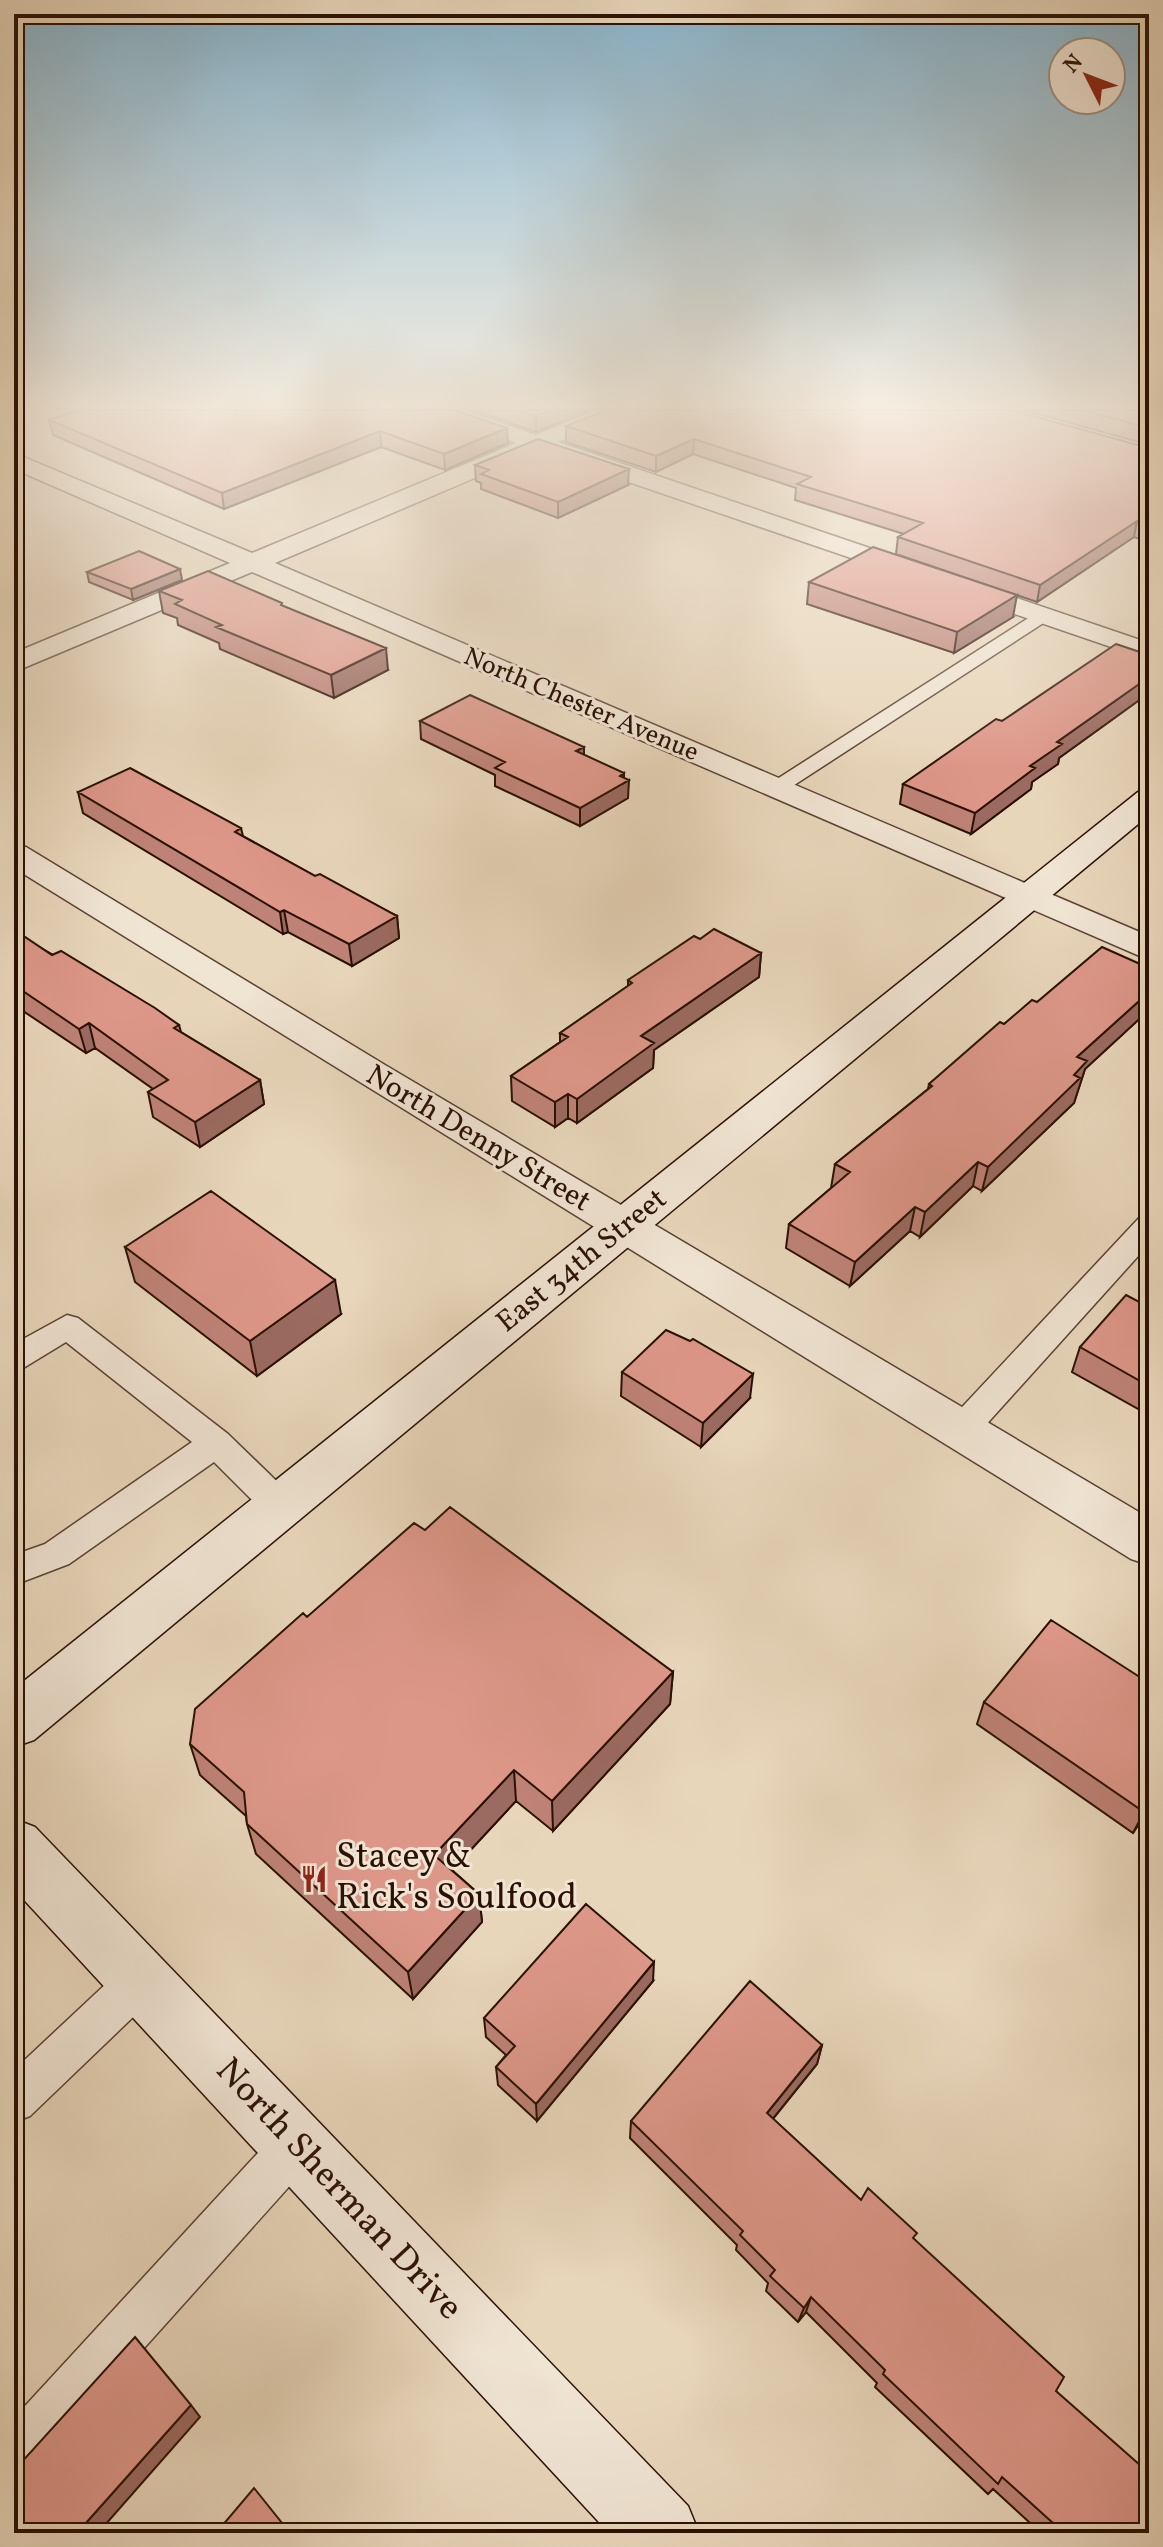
<svg xmlns="http://www.w3.org/2000/svg" width="1163" height="2547" font-family="Vollkorn,serif">
<style>
.lines{fill:none;stroke-linecap:round;stroke-linejoin:round}
.lane-casing{stroke:#5a4232;stroke-width:3}
.street-casing{stroke:#5a4232;stroke-width:3}
.secondary-casing{stroke:#2a1104;stroke-width:3}
.lane{fill:#f0e4d3;fill-rule:evenodd}
.street{fill:#f0e4d3;fill-rule:evenodd}
.secondary{fill:#f0e4d3;fill-rule:evenodd}
.wall{fill:#be8276;stroke:#2a1104;stroke-width:2}
.shaded-wall{fill:#9b6a60;stroke:#2a1104;stroke-width:2}
.building{fill:#dd9789;stroke:#2a1104;stroke-width:2}
.labels{text-anchor:middle;dominant-baseline:central;stroke-width:6;stroke-linejoin:round;paint-order:stroke}
.far-street-label{font-size:26px;fill:#2a1104;stroke:#f0e4d3}
.street-label{font-size:30px;fill:#2a1104;stroke:#f0e4d3}
.near-poi-label{font-size:36px;fill:#2a1104;stroke:#f0e4d3;text-anchor:start}
.near-street-label{font-size:36px;fill:#2a1104;stroke:#f0e4d3}
</style>
<rect width="100%" height="100%" fill="#e8d6bb"/>
<filter id="stains"><feTurbulence type="fractalNoise" baseFrequency=".0025" numOctaves="4"/><feColorMatrix values="0 0 0 0 .2 0 0 0 0 .09 0 0 0 0 .02 0 0 0 .5 -.17"/></filter>
<radialGradient id="worn" r=".72"><stop offset=".6" stop-color="#630" stop-opacity="0"/><stop offset="1" stop-color="#630" stop-opacity=".3"/></radialGradient>
<g class="lines">
<g class="lane-casing">
<path id="lane" d="M1041 610 1048 612 1050 616 1048 620 782 793H766L763 788Z
M1149 1215V1244L974 1438 962 1442 950 1438 946 1429 950 1420 1139 1218Z
M67 1315 78 1318 228 1434 292 1496 297 1506 292 1516 280 1520 268 1516 214 1462 69 1564 14 1585V1555L45 1544 192 1442 66 1342 25 1367 14 1371V1344Z
M140 1960 155 1966 161 1981 155 1996 30 2116 14 2122V2070L125 1966Z
M296 2123 312 2129 318 2145 312 2161 32 2473 14 2480V2418L280 2129Z"/>
</g>
<g class="street-casing">
<path id="street" d="M430 410H463L536 435 596 410H626L623 415 558 442 1149 643V660L538 451 275 563 1149 936V960L252 572 14 672V653L230 563 14 469V453L252 553 516 443 433 415Z
M14 844 26 847 385 1065 1149 1518V1565L1131 1559 14 868Z"/>
</g>
<g class="secondary-casing">
<path id="secondary" d="M1149 789V815L34 1740 14 1747V1689L1138 792Z
M14 1819 35 1827 688 2506 699 2533H609L14 1889Z"/>
</g>
<use href="#lane" class="lane"/>
<use href="#street" class="street"/>
<use href="#secondary" class="secondary"/>
</g>
<path class="wall" d="M454 410 508 443 445 470 381 447 224 509 53 435 49 420Z
M472 410H588L536 432Z
M1024 410H1149V445Z
M566 426 1149 448V542L1134 537 1037 602 896 554 898 537 904 534 795 500 796 488 693 454 656 472 566 442Z
M475 465 628 485 558 518 481 489V483L476 481Z
M87 572 182 580 133 600 89 582Z
M809 582 1013 617 954 653 807 604Z
M159 591 282 606 388 670 334 698 220 649 219 643 178 625 177 618 163 613Z
M1149 655V693L1059 758 1058 764 1032 782 1031 789 971 834 900 804 903 784 1002 721Z
M420 721 584 747V755L624 778 628 798 580 826 495 786V775L421 739Z
M78 792 241 828 243 836 315 876 397 916 399 938 352 966 288 932 283 934 83 813Z
M14 933 179 1025 181 1032 260 1080 264 1104 200 1147 153 1117 148 1092 153 1089 95 1048 86 1053 14 1005Z
M700 939 761 953 759 977 654 1050 653 1068 577 1123 568 1118 555 1127 512 1101 511 1076 560 1042V1033L628 986V980Z
M1149 968V1010L1085 1069 1074 1103 982 1191 973 1186 920 1237 910 1231 850 1286 786 1248 789 1224 831 1188 835 1164 928 1089 929 1084 1004 1024 1037 1002Z
M125 1247 341 1314 257 1376 135 1282Z
M1149 1307V1415L1072 1372 1080 1347Z
M622 1372 750 1398 701 1447 621 1396Z
M425 1530 673 1672 670 1704 553 1831 516 1801 452 1870 479 1894 482 1922 413 1999 256 1854 247 1824 246 1816 200 1775 190 1744 307 1617Z
M984 1702 1149 1808 1133 1833 977 1724Z
M653 1981 537 2121 498 2085 496 2067 506 2055 486 2037 484 2018Z
M822 2045 817 2064 773 2119 861 2200 914 2239 1056 2391 1149 2533H1041L993 2489 988 2494 875 2387 877 2383 806 2312 798 2322 766 2291 768 2283 736 2250 737 2245 630 2138 631 2121Z"/>
<path class="shaded-wall" d="M551 410H588L536 432V416Z
M507 428 508 443 445 470 444 454Z
M380 431 381 447 224 509 222 493Z
M694 439 693 454 656 472V456Z
M629 469 628 485 558 518V502Z
M1137 521 1134 537 1037 602 1040 585Z
M180 569 182 580 133 600 131 589Z
M1017 595 1013 617 954 653 957 632Z
M386 648 388 670 334 698 331 675Z
M1149 677V693L1059 758 1058 764 1032 782 1031 789 971 834 975 813 1057 742Z
M584 747V765L576 751Z
M624 773V783L629 780 628 798 580 826V808Z
M284 910 288 932 283 934 280 912Z
M397 916 399 938 352 966 349 944Z
M761 953 759 977 654 1050 653 1068 577 1123V1099L641 1036Z
M1149 992V1010L1085 1069 1074 1103 982 1191 988 1167 1077 1057Z
M89 1023 95 1048 86 1053 79 1029Z
M260 1080 264 1104 200 1147 195 1122Z
M568 1094V1118L555 1127V1102Z
M978 1162 973 1186 920 1237 925 1212Z
M915 1207 910 1231 850 1286 855 1262Z
M335 1280 341 1314 257 1376 250 1341Z
M753 1374 750 1398 701 1447 703 1423Z
M673 1672 670 1704 553 1831 552 1801Z
M514 1770 516 1801 438 1885 434 1855Z
M1149 1804V1808L1133 1833 1144 1812Z
M479 1894 482 1922 413 1999 408 1972Z
M654 1962 653 1981 537 2121 536 2104Z
M822 2045 817 2064 763 2131 767 2113Z
M811 2297 806 2312 798 2322 804 2308Z
M191 2405 200 2417 98 2533H77Z"/>
<path class="building" d="M80 410H454L507 428 444 454 380 431 222 493 49 420Z
M517 410H551L536 416Z
M606 410H1011L1149 448V524L1137 521 1040 585 898 537 923 523 797 484 811 477 694 439 656 456 566 426Z
M1082 410H1149V428Z
M538 439 629 469 558 502 481 474 489 470 475 465Z
M873 547 1017 595 957 632 809 582Z
M139 551 180 569 131 589 87 572Z
M208 571 282 603 281 605 386 648 331 675 216 627 222 625 175 604 182 600 159 591Z
M1116 644 1149 655V677L1057 742 1062 744 1030 766 1035 768 975 813 903 784 996 719 1002 721Z
M470 695 584 747 576 751 624 773 620 776 629 780 580 808 495 768 505 762 420 721Z
M130 768 241 828 235 832 315 876 320 874 397 916 349 944 284 910 280 912 78 792Z
M714 929 761 953 641 1036 654 1043 577 1099 568 1094 555 1102 511 1076 568 1037 560 1033 632 983 628 980 694 936 700 939Z
M14 933 25 937 52 955 61 951 155 1008 179 1025 174 1028 260 1080 195 1122 148 1092 168 1080 89 1023 79 1029 14 985Z
M1102 947 1149 968V992L1077 1057 1087 1061 1074 1075 1080 1078 988 1167 978 1162 925 1212 915 1207 855 1262 789 1224 850 1172 835 1164 932 1086 929 1084 1000 1022 1004 1024 1032 1000 1037 1002Z
M211 1191 335 1280 250 1341 125 1247Z
M1126 1295 1149 1307V1386L1080 1347Z
M666 1330 690 1341 693 1339 753 1374 703 1423 622 1372Z
M450 1507 673 1672 552 1801 514 1770 434 1855 479 1894 408 1972 247 1824 244 1792 190 1744 195 1709 303 1613 307 1617 414 1523 425 1530Z
M1051 1620 1149 1683V1804L1144 1812 984 1702Z
M586 1904 654 1962 536 2104 496 2067 515 2046 484 2018Z
M750 1981 822 2045 767 2113 861 2200 868 2188 917 2233 913 2238 1064 2377 1056 2391 1149 2473V2533H1064L1002 2477 998 2484 883 2374 885 2370 811 2297 804 2308 770 2276 775 2270 740 2235 743 2231 631 2121Z
M135 2337 191 2405 77 2533H14V2467L20 2464Z
M254 2488 290 2533H216Z"/>
<linearGradient id="sky" x2="0" y2="1"><stop stop-color="#88b6d0"/><stop offset="0.53" stop-color="#f5ede0"/><stop offset="1" stop-color="#f5ede0" stop-opacity="0"/></linearGradient>
<rect width="1163" height="767" fill="url(#sky)"/>
<defs>
<g id="restaurant-bare" transform="scale(2.16)"><path d="M-5-6h1v4h1v-4h1v4h1v-4h1v5L-1.5 .5V6h-2V.5L-5-1ZM5-6V6H3V1.5H1.5Q1.5-4 5-6Z" fill="#8f2418" stroke="#f0e4d3" stroke-width="2.5" paint-order="stroke"/></g>
</defs>
<g fill-rule="evenodd">
<use href="#restaurant-bare" x="314" y="1879"/>
</g>
<g class="labels">
<g class="far-street-label">
<text transform="translate(581 705) rotate(23)">North Chester Avenue</text>
</g>
<g class="street-label">
<text transform="translate(478 1139) rotate(31)">North Denny Street</text>
<text transform="translate(582 1261) rotate(-39)">East 34th Street</text>
</g>
<g class="near-poi-label">
<text x="336" y="1858">Stacey &amp;<tspan x="336" dy="41">Rick's Soulfood</tspan></text>
</g>
<g class="near-street-label">
<text transform="translate(338 2190) rotate(47)">North Sherman Drive</text>
</g>
</g>
<rect width="1163" height="2547" fill="none" stroke="#e8d6bb" stroke-width="48"/>
<rect x="16" y="16" width="1131" height="2515" fill="none" stroke="#2a1104" stroke-width="4"/>
<rect x="24" y="24" width="1115" height="2499" fill="none" stroke="#2a1104" stroke-width="2"/>
<g transform="translate(1087 76) rotate(312)"><circle r="38" fill="#f0e4d3" stroke="#a19080" stroke-width="2"/>
<path d="M0-6L14 30L0 20L-14 30Z" fill="#8f2418"/>
<text y="-12" font-size="22" font-weight="bold" text-anchor="middle" fill="#2a1104">N</text>
</g>
<rect width="100%" height="100%" filter="url(#stains)"/>
<rect width="100%" height="100%" fill="url(#worn)"/>
</svg>
